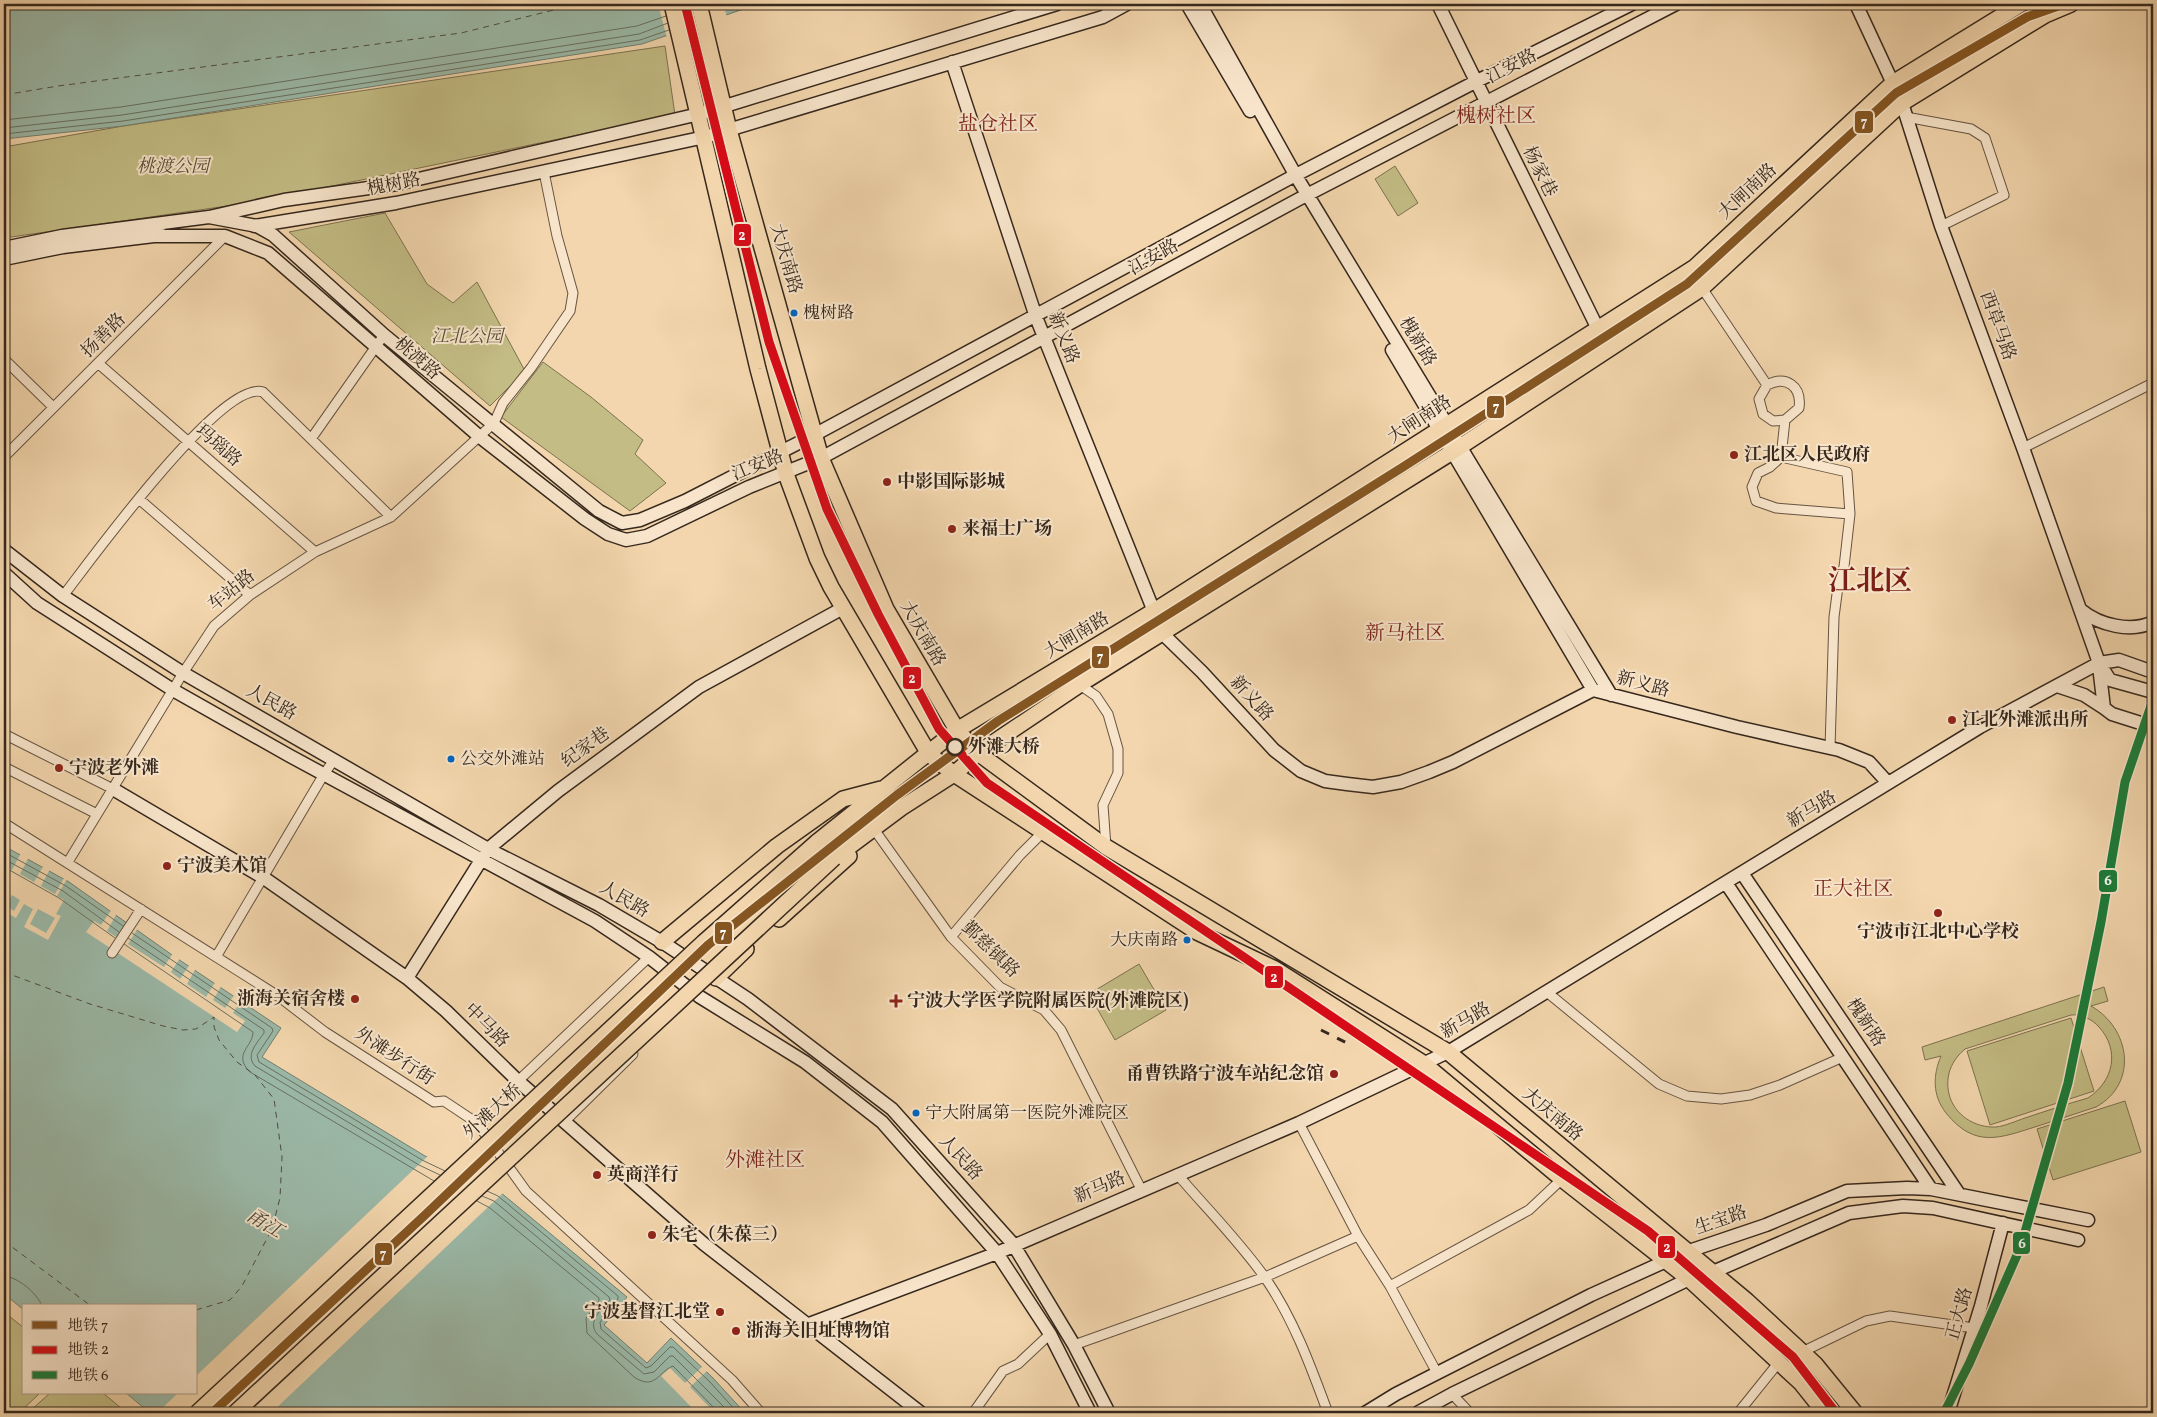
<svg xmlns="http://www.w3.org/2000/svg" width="2157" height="1417" font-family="Vollkorn,'Noto Serif SC',serif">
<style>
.green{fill:#c3bc84;stroke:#7c7250;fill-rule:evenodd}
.water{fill:#9bb9a8;stroke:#737f70}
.pier{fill:#f3d6ad;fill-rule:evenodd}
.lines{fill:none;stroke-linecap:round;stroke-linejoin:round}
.shore{stroke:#687062;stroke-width:1}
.ferry{stroke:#4f4c40;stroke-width:1;stroke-dasharray:6 5;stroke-linecap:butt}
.street-casing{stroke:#655441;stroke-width:11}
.secondary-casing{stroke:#36281d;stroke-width:15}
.primary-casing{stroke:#36281d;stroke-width:18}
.street{stroke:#f7e4ca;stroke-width:9}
.secondary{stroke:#f7e4ca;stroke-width:12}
.primary{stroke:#f3d6ad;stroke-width:15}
.rail{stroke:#36281d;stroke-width:3;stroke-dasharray:9 9;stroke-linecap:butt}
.primary-bridge-casing{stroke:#36281d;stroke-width:18;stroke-linecap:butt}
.primary-bridge{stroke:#f3d6ad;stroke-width:15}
.metro-1-casing{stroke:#f7e4ca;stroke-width:12}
.metro-2-casing{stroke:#f7e4ca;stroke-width:12}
.metro-3-casing{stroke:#f7e4ca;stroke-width:12}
.metro-1{stroke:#855622;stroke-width:9}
.metro-2{stroke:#d60b17;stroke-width:9}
.metro-3{stroke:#197c39;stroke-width:9}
.bus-dot{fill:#0065bd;stroke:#f7e4ca;stroke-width:2}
.poi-dot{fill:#8f2418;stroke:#f7e4ca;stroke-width:2}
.stop-dot{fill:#f7e4ca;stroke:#36281d;stroke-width:2.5}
.labels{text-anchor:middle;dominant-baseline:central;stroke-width:4;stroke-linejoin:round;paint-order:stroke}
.bus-label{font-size:17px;fill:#36281d;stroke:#f7e4ca;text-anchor:start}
.street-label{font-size:18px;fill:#36281d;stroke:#f7e4ca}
.park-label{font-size:18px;font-style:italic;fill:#594d37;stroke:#f7e4ca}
.poi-label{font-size:18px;font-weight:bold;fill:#36281d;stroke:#f7e4ca;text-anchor:start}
.stop-label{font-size:18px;font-weight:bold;fill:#36281d;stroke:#f7e4ca;text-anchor:start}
.water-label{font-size:19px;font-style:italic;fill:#4f4c40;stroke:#f7e4ca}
.quarter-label{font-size:20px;fill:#7a1f14;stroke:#f7e4ca}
.town-label{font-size:28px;font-weight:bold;fill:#7a1f14;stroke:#f7e4ca}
.line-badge{stroke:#f7e4ca;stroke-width:2}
.badge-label{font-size:14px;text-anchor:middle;font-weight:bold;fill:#fff}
</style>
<rect width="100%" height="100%" fill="#f3d6ad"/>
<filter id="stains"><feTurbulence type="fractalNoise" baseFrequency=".004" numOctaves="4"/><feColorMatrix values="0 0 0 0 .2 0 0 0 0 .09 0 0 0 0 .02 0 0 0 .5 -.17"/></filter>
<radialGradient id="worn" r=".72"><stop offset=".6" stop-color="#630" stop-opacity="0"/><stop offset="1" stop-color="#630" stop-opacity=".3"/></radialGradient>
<path class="green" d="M665 46 675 115 255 202 4 238V147L123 126Z
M1395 166 1418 203 1398 216 1375 179Z
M385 213 427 284 453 303 477 282 525 371 490 406 289 232Z
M543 362 591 397 643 440 635 454 666 483 630 511 501 417Z
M1139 964 1166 1010 1115 1040 1089 994Z
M2104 987 2108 1001 2091 1006C2130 1028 2139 1083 2096 1107 2077 1113 2057 1120 2038 1126 2000 1138 1975 1149 1946 1113 1932 1095 1933 1075 1941 1056L1925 1060 1922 1047ZM2071 1015C2081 1014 2092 1019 2099 1027 2120 1050 2114 1081 2088 1098 2067 1104 2046 1111 2025 1118 2016 1121 2005 1126 1996 1127 1975 1128 1954 1115 1949 1094 1945 1076 1951 1061 1965 1049Z
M2071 1018 2094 1091 1990 1125 1967 1051Z
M2125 1101 2141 1152 2053 1180 2037 1129Z
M4 1312 24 1328V1393H40L19 1413H4Z
M50 1393H103L127 1413H32L30 1411Z"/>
<path class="water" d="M4 4H758L642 44 123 126 4 139Z
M4 846 69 882 175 957 281 1028 262 1057 425 1156 500 1192 627 1297 604 1325 647 1363 671 1338 713 1378 745 1413H150L126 1393H196V1306H24V1310L4 1294Z"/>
<path class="pier" d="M658 4H723L727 17 667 38Z
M21 853 29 857 20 874 34 882 44 865 50 869 41 886 55 894 64 878 67 879 57 896 64 900 56 914 61 916 48 940 24 927 33 909 24 904 16 918 4 911V899L7 893 4 891V866L12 870ZM12 895 20 900 14 911 6 906ZM38 909 55 918 46 933 30 924Z
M112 909 117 913 107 931 118 938 129 922 138 928 128 944 164 967 173 953 180 958 171 972 180 979 190 964 196 968 187 984 206 997 216 981 222 985 213 1000 225 1008 235 994 242 999 233 1013 245 1021 237 1032 86 932 94 921 101 925Z
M429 1155 504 1192 271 1413H157L178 1393H196V1376Z
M703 1366 708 1370 690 1387 715 1413H697L661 1376 670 1368 685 1383Z"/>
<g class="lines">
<path class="shore" d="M4 120 121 107 637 26 666 16
M4 128 122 115 639 34 668 23
M4 134 123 121 640 40 669 30
M4 852 66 886 123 926
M4 859 63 891 119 932
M4 867 59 898 115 938
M132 933 272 1028 273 1031 257 1055 259 1062 422 1160 445 1171
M128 938 264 1030V1033C257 1043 245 1055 255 1066L419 1165 440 1175
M124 944 253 1032C253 1047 232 1054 250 1072L434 1181
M487 1191 498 1196 618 1296V1299L600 1322 601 1329 646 1368 651 1366 670 1347H673L709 1381 738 1413
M482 1196 494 1201 609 1297 610 1300C601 1310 587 1321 597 1334L644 1374 654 1372 670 1356H673L730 1413
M477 1201 490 1208 599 1298V1301L586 1318 587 1333 634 1377C655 1391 658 1372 673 1366L719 1413
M4 1276C18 1277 37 1293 42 1306"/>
<path class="ferry" d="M4 95 58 86 461 33 578 4
M4 972 90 1004 163 1026 183 1030 196 1029 214 1017
M4 1241 91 1306
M196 1310 230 1300 242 1286 272 1229 280 1198 282 1157 274 1099 255 1075 237 1062 219 1040 214 1027V1017"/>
<g class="street-casing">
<path id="street" d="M1906 117 1971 129 1985 138 2004 195 1941 226
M1702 288 1767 385C1786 375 1802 386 1799 408L1785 420 1781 457 1847 472 1850 514 1844 567 1839 579 1834 617 1830 748
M4 359 53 407
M99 364 315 552
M1767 385 1759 399 1763 414 1773 421 1785 420
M311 439 384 335
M2023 448 2153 383
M4 457 225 236
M1781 457 1770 467 1758 473 1752 487 1756 501 1776 508 1850 514
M139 499 250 595
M63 596C90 561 222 378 263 392L391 517
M1080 685 1096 696 1108 714 1118 749V773L1103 805 1106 847
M4 734 113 789
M4 767 97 814
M4 823 278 996 325 1032 434 1102 444 1101 477 1123 526 1191 732 1380 761 1413
M876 832 951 937 1000 987 1044 1010 1061 1030 1141 1189
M68 862 183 673 214 626 250 595 315 552 391 517 494 423 503 403 531 368 570 311 573 293 557 236 544 172
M951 937 1020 855 1043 832
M112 953 141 909
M216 957 324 774 334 760
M1548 993 1659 1084 1687 1096 1721 1099 1750 1095 1780 1085 1843 1057
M518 1081 649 957
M564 1122 633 1054
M1299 1123 1358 1236 1390 1286 1529 1210 1562 1179
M1177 1174C1207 1209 1240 1242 1266 1279 1294 1320 1311 1367 1328 1413
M1390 1286 1437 1373
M1074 1345 1265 1277 1358 1236
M1802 1352 1866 1321 1890 1316 1974 1328
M1452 1394 1470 1413
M973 1413 1003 1371 1018 1364 1050 1334
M1738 1413 1779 1362"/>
</g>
<g class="secondary-casing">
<path id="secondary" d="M1187 4 1250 111
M1200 4 1296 176 1611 695
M1438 4 1598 329
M1856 4 1902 103 1941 226 2023 448 2099 663 2110 680 2153 692
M952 62 1036 317 1163 634 1202 672 1274 750 1301 771 1325 781 1347 784 1373 787 1401 782 1429 772 1453 762 1593 690 1737 727 1839 750 1869 762 1888 783
M209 217 257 226 273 235 384 335 599 511 622 523 640 520 685 501 814 435 1290 178 1475 82 1632 4
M254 226 396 203 705 137 1103 17 1127 4
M155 236H225L268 253 480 437 585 519 608 534 626 540 647 536 749 487 821 458 1301 198 1676 4
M4 248 62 236 209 217 284 200 397 184 699 114 1057 4
M4 259 63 247 162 235
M1392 350 1593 690
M4 550 63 596 183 673 488 849 599 905 662 942 748 999 892 1109 1013 1244 1074 1345 1109 1413
M4 573 37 603 173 690 290 756 595 921 649 957 700 997 805 1062 882 1122 997 1253 1050 1334 1090 1413
M2081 610C2099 625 2131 633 2153 622
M2099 666 2104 708 2112 714 2153 727
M2057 686 2084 695 2104 708
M113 789 264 878 407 978 446 1011 518 1081 704 1244 921 1413
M1742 873 1959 1194
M1726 883 1931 1189
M407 978 488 849 558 791 699 687 843 608
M809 1324 997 1253 1299 1123 1448 1052 1980 727 2099 663 2119 660 2153 672
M1365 1413 1396 1394 1591 1295 1686 1252 1766 1225 1847 1191 1907 1188 1931 1189 2088 1220
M1417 1413 1452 1394 1689 1279 1713 1272 1849 1213 1903 1206 1933 1208 2078 1240
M1948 1413 1981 1306 2003 1223"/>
</g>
<g class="primary-casing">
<path id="primary" d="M672 4 758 369 786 474 817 558 831 587 929 754 954 774 1197 932 1275 969 1423 1063 1562 1179 1689 1279 1801 1383 1825 1413
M699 4 729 130 821 458 886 609 957 730 978 753 1106 847 1448 1052 1747 1301 1815 1364 1855 1413
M817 842 957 730 1154 611 1695 267 1893 83 2021 4
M834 858 901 808 954 774 978 753 1085 681 1452 452 1702 288 1902 103 2045 15 2071 4
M779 919 849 856
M662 942 777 846 843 799 881 789
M716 978 746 949"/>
</g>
<use href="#street" class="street"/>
<use href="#secondary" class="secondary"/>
<use href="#primary" class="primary"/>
<path class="rail" d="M1321 1030 1347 1043"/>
<g class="primary-bridge-casing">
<path id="primary-bridge" d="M197 1413 704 942 817 842
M235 1413 834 858"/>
</g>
<use href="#primary-bridge" class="primary-bridge"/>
<g class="metro-1-casing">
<path id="metro-1" d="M212 1413 425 1215 708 945 897 795 998 721 1403 467 1687 284 1896 93 2027 17 2064 4"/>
</g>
<g class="metro-2-casing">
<path id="metro-2" d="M685 4 769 342 827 509 878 614 939 729 987 783 1648 1231 1793 1357 1836 1413"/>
</g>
<g class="metro-3-casing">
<path id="metro-3" d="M1944 1413 1969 1364 2021 1246 2068 1083 2101 922 2125 782 2153 700"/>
</g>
<use href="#metro-1" class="metro-1"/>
<use href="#metro-2" class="metro-2"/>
<use href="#metro-3" class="metro-3"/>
</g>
<g class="bus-dot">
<circle cx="794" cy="313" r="4.5"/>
<circle cx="451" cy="759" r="4.5"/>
<circle cx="1187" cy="940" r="4.5"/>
<circle cx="916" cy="1113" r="4.5"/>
</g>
<g class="poi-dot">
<circle cx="1734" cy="455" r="5"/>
<circle cx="887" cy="482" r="5"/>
<circle cx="952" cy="529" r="5"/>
<circle cx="1952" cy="720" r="5"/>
<circle cx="59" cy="768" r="5"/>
<circle cx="167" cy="866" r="5"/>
<circle cx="1938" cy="913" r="5"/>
<circle cx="355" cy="999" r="5"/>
<path d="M893.5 993.5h5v5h5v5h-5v5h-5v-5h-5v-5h5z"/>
<circle cx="1334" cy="1074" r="5"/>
<circle cx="597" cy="1175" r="5"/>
<circle cx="652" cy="1235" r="5"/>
<circle cx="720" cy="1312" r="5"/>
<circle cx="736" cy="1331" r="5"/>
</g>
<circle class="stop-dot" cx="955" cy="747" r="8"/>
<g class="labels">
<g class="bus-label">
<text x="803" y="313">槐树路</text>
<text x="460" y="759">公交外滩站</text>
<text x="1178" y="940" text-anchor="end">大庆南路</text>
<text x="925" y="1113">宁大附属第一医院外滩院区</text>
</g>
<g class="street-label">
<text transform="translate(1512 67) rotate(-27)">江安路</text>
<text transform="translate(1539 172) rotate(64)">杨家巷</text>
<text transform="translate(394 185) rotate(-11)">槐树路</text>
<text transform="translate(1748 192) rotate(-43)">大闸南路</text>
<text transform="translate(1154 258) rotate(-29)">江安路</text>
<text transform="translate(785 259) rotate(74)">大庆南路</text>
<text transform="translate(1997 326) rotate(70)">西草马路</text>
<text transform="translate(104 336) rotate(-45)">扬善路</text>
<text transform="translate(1063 338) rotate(69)">新义路</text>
<text transform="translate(1417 342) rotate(59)">槐新路</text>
<text transform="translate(417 359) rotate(41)">桃渡路</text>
<text transform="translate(1420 420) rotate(-33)">大闸南路</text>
<text transform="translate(218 446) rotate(41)">玛瑙路</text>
<text transform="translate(758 466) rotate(-22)">江安路</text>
<text transform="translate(232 591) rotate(-39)">车站路</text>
<text transform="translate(922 634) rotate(60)">大庆南路</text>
<text transform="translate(1077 636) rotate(-31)">大闸南路</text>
<text transform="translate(1643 685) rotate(15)">新义路</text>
<text transform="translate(1251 699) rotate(48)">新义路</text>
<text transform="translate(271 703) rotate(29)">人民路</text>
<text transform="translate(586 748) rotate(-36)">纪家巷</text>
<text transform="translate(1812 810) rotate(-31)">新马路</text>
<text transform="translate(624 900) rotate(30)">人民路</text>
<text transform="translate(990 950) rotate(44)">鄞慈镇路</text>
<text transform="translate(1466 1021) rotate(-30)">新马路</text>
<text transform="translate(1865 1023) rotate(56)">槐新路</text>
<text transform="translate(486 1026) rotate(45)">中马路</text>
<text transform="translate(394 1057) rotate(33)">外滩步行街</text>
<text transform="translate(493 1112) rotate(-43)">外滩大桥</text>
<text transform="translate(1552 1115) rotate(40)">大庆南路</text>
<text transform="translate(960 1158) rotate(48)">人民路</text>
<text transform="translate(1100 1188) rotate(-23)">新马路</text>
<text transform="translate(1721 1221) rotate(-19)">生宝路</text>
<text transform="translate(1960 1314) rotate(-74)">正大路</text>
</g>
<g class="park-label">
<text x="173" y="167">桃渡公园</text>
<text x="467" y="337">江北公园</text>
</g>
<g class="poi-label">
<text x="1744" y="455">江北区人民政府</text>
<text x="897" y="482">中影国际影城</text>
<text x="962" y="529">来福士广场</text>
<text x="1962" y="720">江北外滩派出所</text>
<text x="69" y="768">宁波老外滩</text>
<text x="177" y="866">宁波美术馆</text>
<text x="1938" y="932" text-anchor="middle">宁波市江北中心学校</text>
<text x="345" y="999" text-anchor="end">浙海关宿舍楼</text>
<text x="907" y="1001">宁波大学医学院附属医院(外滩院区)</text>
<text x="1324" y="1074" text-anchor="end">甬曹铁路宁波车站纪念馆</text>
<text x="607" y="1175">英商洋行</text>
<text x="662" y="1235">朱宅（朱葆三）</text>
<text x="710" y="1312" text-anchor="end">宁波基督江北堂</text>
<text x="746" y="1331">浙海关旧址博物馆</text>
</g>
<g class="stop-label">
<text x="968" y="747">外滩大桥</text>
</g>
<g class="water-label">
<text transform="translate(264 1224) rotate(31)">甬江</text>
</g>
<g class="quarter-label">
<text x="1496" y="117">槐树社区</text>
<text x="998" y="125">盐仓社区</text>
<text x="1405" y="634">新马社区</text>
<text x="1853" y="890">正大社区</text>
<text x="765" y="1161">外滩社区</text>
</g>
<g class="town-label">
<text x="1870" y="582">江北区</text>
</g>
</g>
<g class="line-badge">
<rect x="1854" y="110" width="20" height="24" rx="5" fill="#855622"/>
<rect x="733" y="223" width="19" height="24" rx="5" fill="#d60b17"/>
<rect x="1486" y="395" width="19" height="24" rx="5" fill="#855622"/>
<rect x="1091" y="645" width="19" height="24" rx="5" fill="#855622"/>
<rect x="902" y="666" width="20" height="24" rx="5" fill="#d60b17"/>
<rect x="2098" y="869" width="20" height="24" rx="5" fill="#197c39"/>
<rect x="714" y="921" width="19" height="24" rx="5" fill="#855622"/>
<rect x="1264" y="965" width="20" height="24" rx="5" fill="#d60b17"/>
<rect x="2012" y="1231" width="19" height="24" rx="5" fill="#197c39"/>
<rect x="1657" y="1235" width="19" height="24" rx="5" fill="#d60b17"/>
<rect x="374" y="1242" width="19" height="24" rx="5" fill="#855622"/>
</g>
<g class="badge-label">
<text x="1864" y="127">7</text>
<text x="742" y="240">2</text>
<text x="1496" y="412">7</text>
<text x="1100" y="662">7</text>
<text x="912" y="683">2</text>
<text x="2108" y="885">6</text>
<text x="723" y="938">7</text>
<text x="1274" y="982">2</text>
<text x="2022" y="1248">6</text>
<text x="1667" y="1252">2</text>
<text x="383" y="1259">7</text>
</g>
<rect width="2157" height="1417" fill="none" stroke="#f3d6ad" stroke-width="20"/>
<rect x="5" y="5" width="2147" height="1407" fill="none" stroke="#36281d" stroke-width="2.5"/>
<rect x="10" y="10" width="2137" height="1397" fill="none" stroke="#36281d"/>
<rect x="22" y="1304" width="175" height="90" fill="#f7e4ca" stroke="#aa9985"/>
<rect x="32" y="1321" width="25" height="8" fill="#855622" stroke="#aa9985"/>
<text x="68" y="1330" font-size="15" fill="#36281d">地铁 7</text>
<rect x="32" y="1346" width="25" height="8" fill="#d60b17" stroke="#aa9985"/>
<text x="68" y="1354" font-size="15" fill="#36281d">地铁 2</text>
<rect x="32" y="1371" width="25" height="8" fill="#197c39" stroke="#aa9985"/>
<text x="68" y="1380" font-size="15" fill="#36281d">地铁 6</text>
<rect width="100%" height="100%" filter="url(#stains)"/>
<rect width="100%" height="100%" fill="url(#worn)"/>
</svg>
